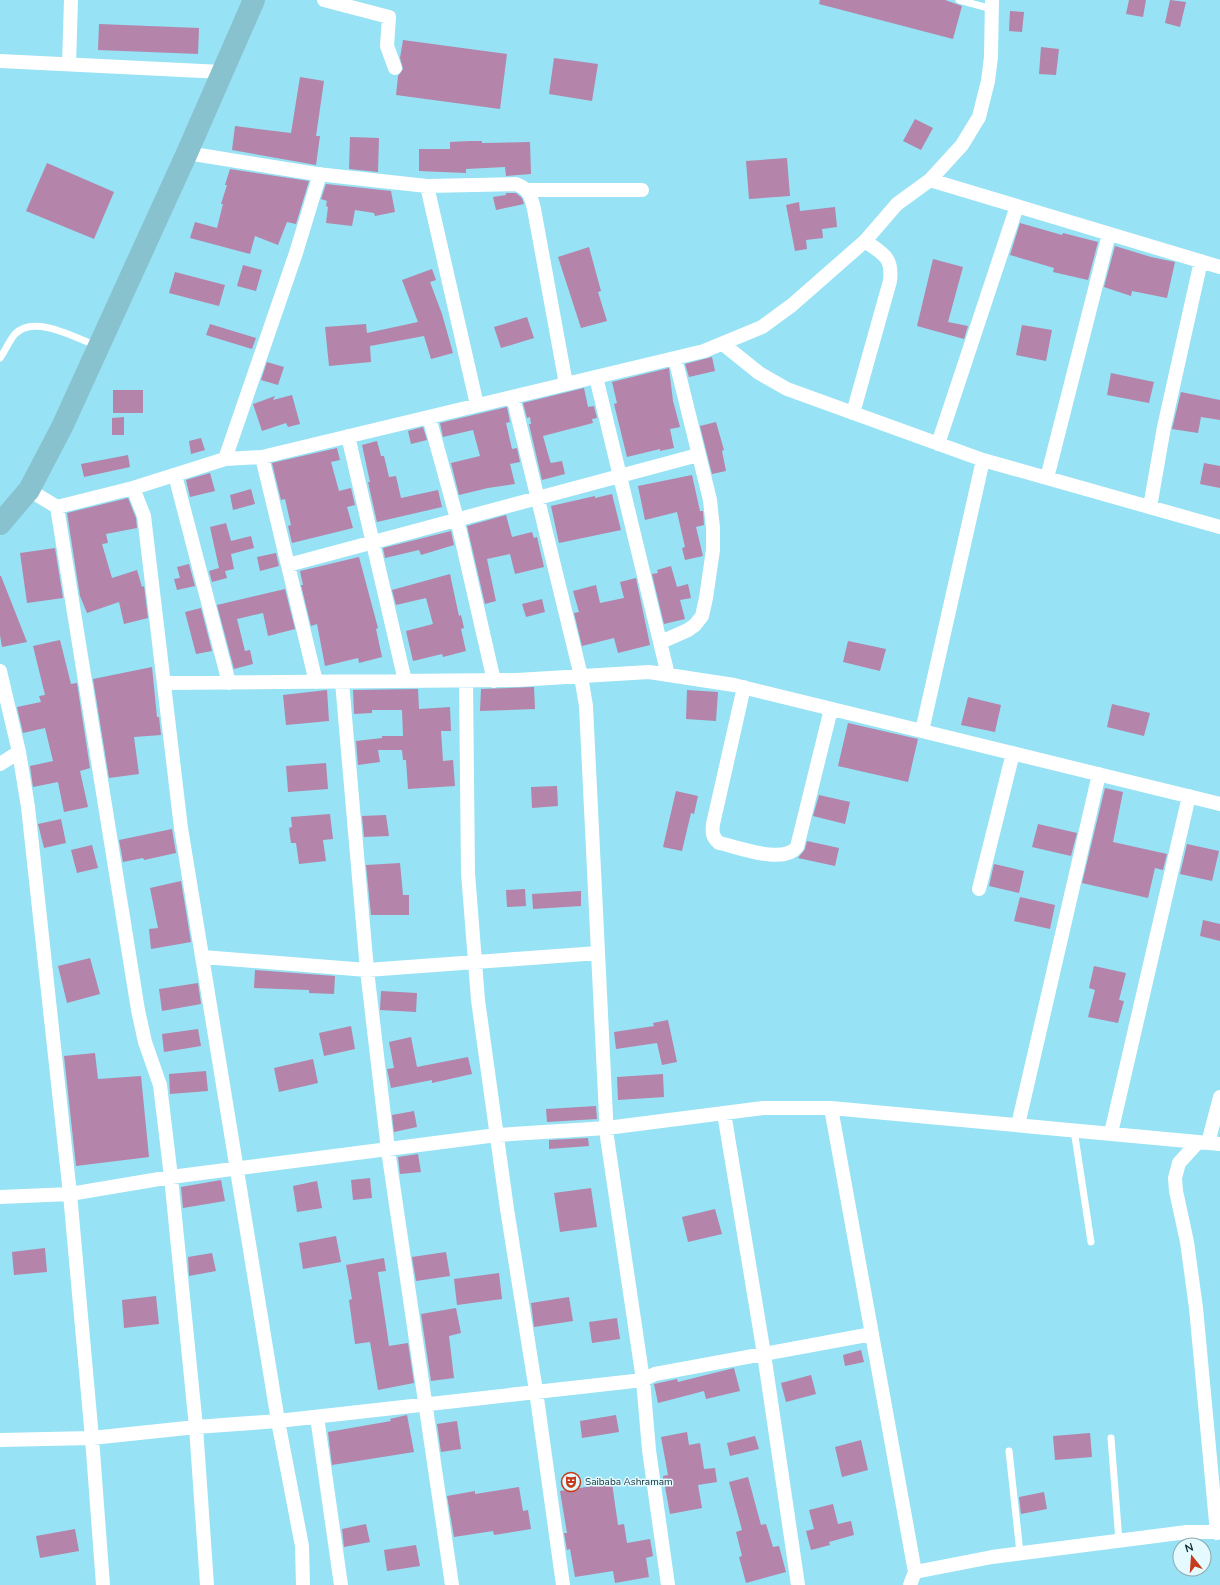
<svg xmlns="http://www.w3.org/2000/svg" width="1220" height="1585" font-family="'Nunito Sans',sans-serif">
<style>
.building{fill:#b484aa}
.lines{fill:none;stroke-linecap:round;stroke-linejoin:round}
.service{stroke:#fff;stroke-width:7}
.minor{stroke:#fff;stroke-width:14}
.primary{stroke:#89c2cf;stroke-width:22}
.labels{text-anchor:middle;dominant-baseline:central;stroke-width:3;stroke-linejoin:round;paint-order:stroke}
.poi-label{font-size:10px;fill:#0d2e34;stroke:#e5faff;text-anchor:start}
</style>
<rect width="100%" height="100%" fill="#97e2f4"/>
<path class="building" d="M820 0H945L962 6 953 39 819 4Z
M1129 0H1146L1143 17 1126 14Z
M1170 0 1186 2 1180 27 1165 23Z
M1010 11 1024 12 1022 32 1009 31Z
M99 24 199 28 198 54 98 50Z
M403 40 507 54 500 109 396 95 398 76 403 69 400 58Z
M1041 47 1059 49 1056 75 1039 74Z
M554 58 598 64 592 101 549 94Z
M300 77 324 81 316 136H320L316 165 232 150 235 126 291 133Z
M915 119 933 128 921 150 903 141Z
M350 137 379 138 378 172 349 169Z
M470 141H482V143L530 142 531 174 506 176 505 167 466 169V173L419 171V149H450V142Z
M787 158 790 196 749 199 746 161Z
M47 163 114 192 94 239 26 211Z
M230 169 309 181 296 224 287 222 278 245 255 236 250 254 190 238 195 222 217 228 223 204H221L227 185H225Z
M326 184 391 191 395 212 375 216 374 213 355 210 352 226 326 223 328 207 326 206 327 201 321 199Z
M506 193H516L522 198 524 204 496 210 493 197 506 195Z
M799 202 800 211 835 207 837 227 822 229 823 238 806 240 807 249 795 251 786 205Z
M1020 223 1062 235 1063 233 1098 242 1088 280 1053 272 1054 268 1010 255Z
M1115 246 1151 257 1175 262 1167 298 1132 291 1131 296 1104 287Z
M589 247 601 291 598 292 607 321 581 328 558 257Z
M933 259 963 267 948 322 968 326 964 339 917 326Z
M243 265 262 270 256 291 237 286Z
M432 269 436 280 430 282 442 314 453 353 431 359 424 336 370 346 371 362 329 366 325 327 366 324 367 333 418 322 402 280Z
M175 272 225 285 219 306 169 293Z
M527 317 534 338 501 348 494 327Z
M210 324 256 338 252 349 206 335Z
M1022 325 1052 330 1046 361 1016 355Z
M712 357 715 371 689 377 685 364Z
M267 362 284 367 278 385 261 380Z
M669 368 673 401 680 427 670 429 674 448 660 451V449L627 457 614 404 617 403 612 382Z
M1111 373 1154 382 1149 403 1107 395Z
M584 388 588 407 594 406 597 418 592 419 593 423 543 436 550 461 551 463 562 461 565 474 542 480 529 424H531L530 417 527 418 523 403Z
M113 390H143V413H113Z
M1181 392 1220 400V420L1201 417 1198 433 1172 429Z
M292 395 300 424 288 427 286 423 262 431 253 404 275 396 273 400Z
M507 407 510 422 506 423 512 449 517 448 520 462 510 464 515 484 488 488 459 495 451 463 480 456 473 430 443 437 440 423Z
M124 417V435H112V418Z
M716 422 724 450 722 451 726 471 712 474 700 426Z
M423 427 427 440 411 444 408 431Z
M201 438 205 450 191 454 189 441Z
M377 441 381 456H384L389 477 396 476 401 498 438 490 442 507 377 522 368 482H370L362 445Z
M337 448 340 460 331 462 339 491 351 488 355 505 347 507 353 528 292 543 288 526 291 525 285 499 281 500 272 463Z
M128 455 130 467 84 477 81 464Z
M1204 463 1220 466V488L1200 484Z
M210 473 215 491 190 497 186 480Z
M692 475 700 511H703L704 525 696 527 703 556 685 560 682 548 685 547 677 512 645 520 638 486Z
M251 489 255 504 233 510 230 495Z
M612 494 621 530 559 543 551 506 595 496V498Z
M128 498 136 518 137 528 106 534 108 543 102 544 112 578 137 570 142 587 144 586 148 618 124 624 119 602 87 613 80 596 67 513Z
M506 515 512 537 532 532 534 538 537 537 544 567 515 574 510 554 487 559 496 601 485 604 467 526Z
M226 523 231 541 251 536 254 548 231 554 234 569 225 571 227 578 212 582 209 571 219 568 210 527Z
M451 531 454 545 421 555 419 550 385 558 383 548Z
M55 548 63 598 27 603 20 553Z
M276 553 279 566 260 571 257 557Z
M359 557 378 628 376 629 382 657 359 663 358 658 325 666 317 624 311 626 301 585H303L300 571Z
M189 564 195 586 177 590 174 579 180 578 177 567Z
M671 566 677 587 688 584 691 598 680 600 685 619 664 624 652 574 658 573 657 570Z
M450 574 459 616 461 615 464 628 461 629 466 651 443 657 442 654 413 661 406 631 433 624 426 598 396 605 392 590Z
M0 576H1L27 642 2 647 0 635Z
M636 578 650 645 618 653 614 638 582 646 574 613 579 612 573 591 596 585 600 603 624 598 620 582Z
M285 589 295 629 268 636 263 613 237 619 245 651 250 650 253 664 234 669 217 605Z
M542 599 545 612 526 617 522 604Z
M201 608 212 651 196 654 185 612Z
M60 640 71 684 77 683 90 768 80 771 88 807 64 812 58 782 33 787 30 766 53 761 45 728 23 733 17 707 41 702 39 696 45 695 33 646Z
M848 641 886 649 880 671 843 662Z
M152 667 157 717H159L161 735 134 737 139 774 109 778 93 679Z
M534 687 535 709 480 711 481 689Z
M418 689 419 709 450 707 451 731H441L443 761 453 760 455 786 408 789 406 760H403L402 750H378L380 762 358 765 356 741 382 738V736H403L402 710H372V713L354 714 353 690Z
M327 690 329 721 286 725 283 695Z
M687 690 718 692 716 721 686 719Z
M968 697 1001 705 995 732 961 725Z
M1112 704 1150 713 1144 736 1107 727Z
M848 723 918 739 908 782 838 766Z
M326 763 328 789 288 792 286 766Z
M557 786 558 806 532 808 531 787Z
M1105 788 1123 792 1113 842 1167 854 1163 870 1155 868 1148 898 1082 883Z
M676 791 698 796 694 814 691 813 682 851 663 847Z
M819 795 850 802 845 824 813 816Z
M330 814 333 839 323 840 326 861 299 864 296 843H291L289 828 292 827 291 817Z
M386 815 389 836 364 837 362 816Z
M61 819 66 843 44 848 38 824Z
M1038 824 1077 833 1071 856 1032 847Z
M172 829 176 853 144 860 143 858 123 862 119 840Z
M807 841 839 848 835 866 798 858 805 849Z
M1187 844 1219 851 1212 881 1180 874Z
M92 845 98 868 77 873 71 850Z
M400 863 403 895H409V915H371L366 865Z
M994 864 1024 871 1019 893 989 886Z
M181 881 191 942 151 949 149 929 158 928 150 888Z
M525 889 526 906 507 907 506 890Z
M581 891V906L533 909 532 894Z
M1020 897 1055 905 1050 929 1014 921Z
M1203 920 1220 924V941L1200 936Z
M90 958 100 994 67 1003 58 966Z
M1094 966 1126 973 1119 1000 1124 1001 1118 1023 1088 1017 1095 990 1089 988Z
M255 970 335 976 334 994 309 993V990L254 988Z
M198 983 201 1004 162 1011 159 989Z
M381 991 417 993 416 1012 380 1010Z
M668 1020 677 1062 662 1065 657 1043 616 1049 614 1032 654 1026 653 1023Z
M351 1026 355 1049 324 1056 319 1033Z
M198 1029 201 1046 164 1052 162 1034Z
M411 1037 417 1067 468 1057 472 1074 432 1083V1080L391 1088 387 1069 394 1068 389 1042Z
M95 1053 98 1079 141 1076 149 1157 76 1166 64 1056Z
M313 1059 318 1083 279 1092 274 1068Z
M206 1071 208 1091 170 1094 169 1074Z
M663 1074 664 1097 618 1100 617 1077Z
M596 1106 597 1119 547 1122 546 1109Z
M414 1111 417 1127 394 1132 392 1115Z
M588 1138 589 1146 549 1149V1140Z
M418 1154 421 1172 400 1174 398 1157Z
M370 1178 372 1198 353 1200 351 1180Z
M221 1180 225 1201 183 1208 181 1187Z
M317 1181 322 1208 297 1212 293 1186Z
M591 1188 597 1227 560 1232 554 1193Z
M715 1209 722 1234 688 1242 682 1217Z
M336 1236 341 1262 303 1269 299 1243Z
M45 1248 47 1272 14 1275 12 1252Z
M446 1252 450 1276 416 1281 412 1257Z
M212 1253 216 1271 189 1276 188 1257Z
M384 1258 386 1271 378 1272 389 1346 408 1343 414 1383 378 1390 370 1342 355 1344 349 1300 352 1299 346 1265Z
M499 1273 502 1299 457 1305 454 1279Z
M156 1296 159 1324 124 1328 122 1300Z
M569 1297 573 1321 534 1327 531 1303Z
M456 1308 461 1333 449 1336 454 1378 431 1381 421 1314Z
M617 1318 620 1339 592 1343 589 1322Z
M861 1350 864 1362 845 1366 843 1355Z
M734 1368 740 1391 706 1399 704 1391 658 1403 654 1384 677 1379 678 1382Z
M811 1375 816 1394 786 1402 781 1383Z
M407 1415 414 1452 332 1465 328 1432 391 1421 390 1419Z
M616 1415 619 1432 582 1438 580 1421Z
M457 1421 461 1449 441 1452 437 1424Z
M687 1432 689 1445 700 1443 704 1469 715 1468 717 1482 698 1485 702 1508 670 1514 663 1476 668 1475 661 1437Z
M1090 1433 1092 1457 1055 1460 1053 1436Z
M755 1436 759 1449 730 1456 727 1443Z
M861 1440 868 1470 842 1477 835 1447Z
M748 1477 761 1525 766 1524 773 1547 779 1546 786 1572 746 1583 739 1557 742 1556 736 1532 742 1530 729 1482Z
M612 1483 618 1525 624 1524 627 1543 650 1539 653 1556 646 1558 649 1577 615 1583 613 1571 575 1577 570 1549 567 1550 564 1533H567L560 1491Z
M519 1487 523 1511 528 1510 531 1529 494 1535 493 1531 454 1537 447 1496 475 1491V1494Z
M1044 1492 1047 1509 1021 1514 1019 1497Z
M833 1504 838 1524 851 1521 854 1535 829 1542 830 1545 811 1550 806 1531 814 1529 809 1510Z
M366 1524 370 1542 344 1547 342 1529Z
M75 1529 79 1551 40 1558 36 1536Z
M416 1545 420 1566 387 1571 384 1550Z"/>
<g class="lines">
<path class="service" d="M959 0 992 9
M0 358C5 351 9 341 15 334 34 314 76 338 97 346
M1074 1130 1091 1242
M1111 1438 1119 1541
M1009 1451 1020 1553"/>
<path class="minor" d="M324 0 389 17 387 46 395 68
M0 61 222 72
M69 64 71 0
M187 153 317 174 427 186 516 184C529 189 531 196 534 209L566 384
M930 180 1220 267
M427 186 477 405
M528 190H642
M723 344 759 373 787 389 983 460 1220 527
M596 377 668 675
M513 397 581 676 586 706 607 1137 643 1380 649 1450 668 1585
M853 413 890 281C893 257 883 254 865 241
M429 417 457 519 494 681
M348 436 405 681
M938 444 1017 206
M262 457 316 682
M225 459 296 253 320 174
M175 475 229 683
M1047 478 1109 234
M133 488 225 459 262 457 704 351 762 327 792 305 865 241 897 204 930 180 962 145 979 117 988 81 991 57 992 0
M29 490 57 507 133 488 144 516 181 828 278 1421 643 1380 655 1374 872 1334
M57 507 138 1010 145 1042 160 1085 171 1177 196 1427 207 1585
M1150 507 1164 427 1201 261
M288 565 698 455
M661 642 688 630 695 625 702 616 706 598 713 550V528L710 500 675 358
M0 671 19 752 28 807 70 1194 0 1197
M466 681 468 873 478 1000 507 1209 536 1391 563 1585
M342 682 367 970 388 1150 452 1585
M164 683 517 680 649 672 734 685 1220 804
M744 687 713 824C712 832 712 837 719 843 739 847 783 865 797 847L831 709
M922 731 983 460
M0 764 19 752
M979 889 1013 753
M203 957 367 970 598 953
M831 1108 915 1572 992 1557 1187 1532H1220
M724 1113 764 1354 798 1585
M1018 1125 1099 774
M1111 1133 1189 796
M1198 1142 1179 1163 1175 1178 1176 1191 1187 1242 1196 1308 1217 1533
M1208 1143 1220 1097
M317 1417 341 1585
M0 1440 92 1438 196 1427 278 1421 302 1546 303 1585
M103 1585 92 1438 70 1194 171 1177 497 1135 607 1128 763 1108H831L1220 1144
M910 1585 915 1572"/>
<path class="primary" d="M0 524 29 490 62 427 187 153 254 0"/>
</g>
<defs>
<g id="theatre-ring" transform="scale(1)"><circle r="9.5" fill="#e5faff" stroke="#c53b1c" stroke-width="1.5"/><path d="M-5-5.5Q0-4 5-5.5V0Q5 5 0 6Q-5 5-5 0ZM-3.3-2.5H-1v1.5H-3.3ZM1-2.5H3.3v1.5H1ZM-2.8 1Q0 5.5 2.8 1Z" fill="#c53b1c"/></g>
</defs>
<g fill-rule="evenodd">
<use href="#theatre-ring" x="571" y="1482"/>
</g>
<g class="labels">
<g class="poi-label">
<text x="585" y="1482">Saibaba Ashramam</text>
</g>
</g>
<g transform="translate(1192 1557) rotate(343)"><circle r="19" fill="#e5faff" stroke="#8fa8ae"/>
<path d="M0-3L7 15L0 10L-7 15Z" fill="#c53b1c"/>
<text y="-6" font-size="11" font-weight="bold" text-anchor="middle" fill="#0d2e34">N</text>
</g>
</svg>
